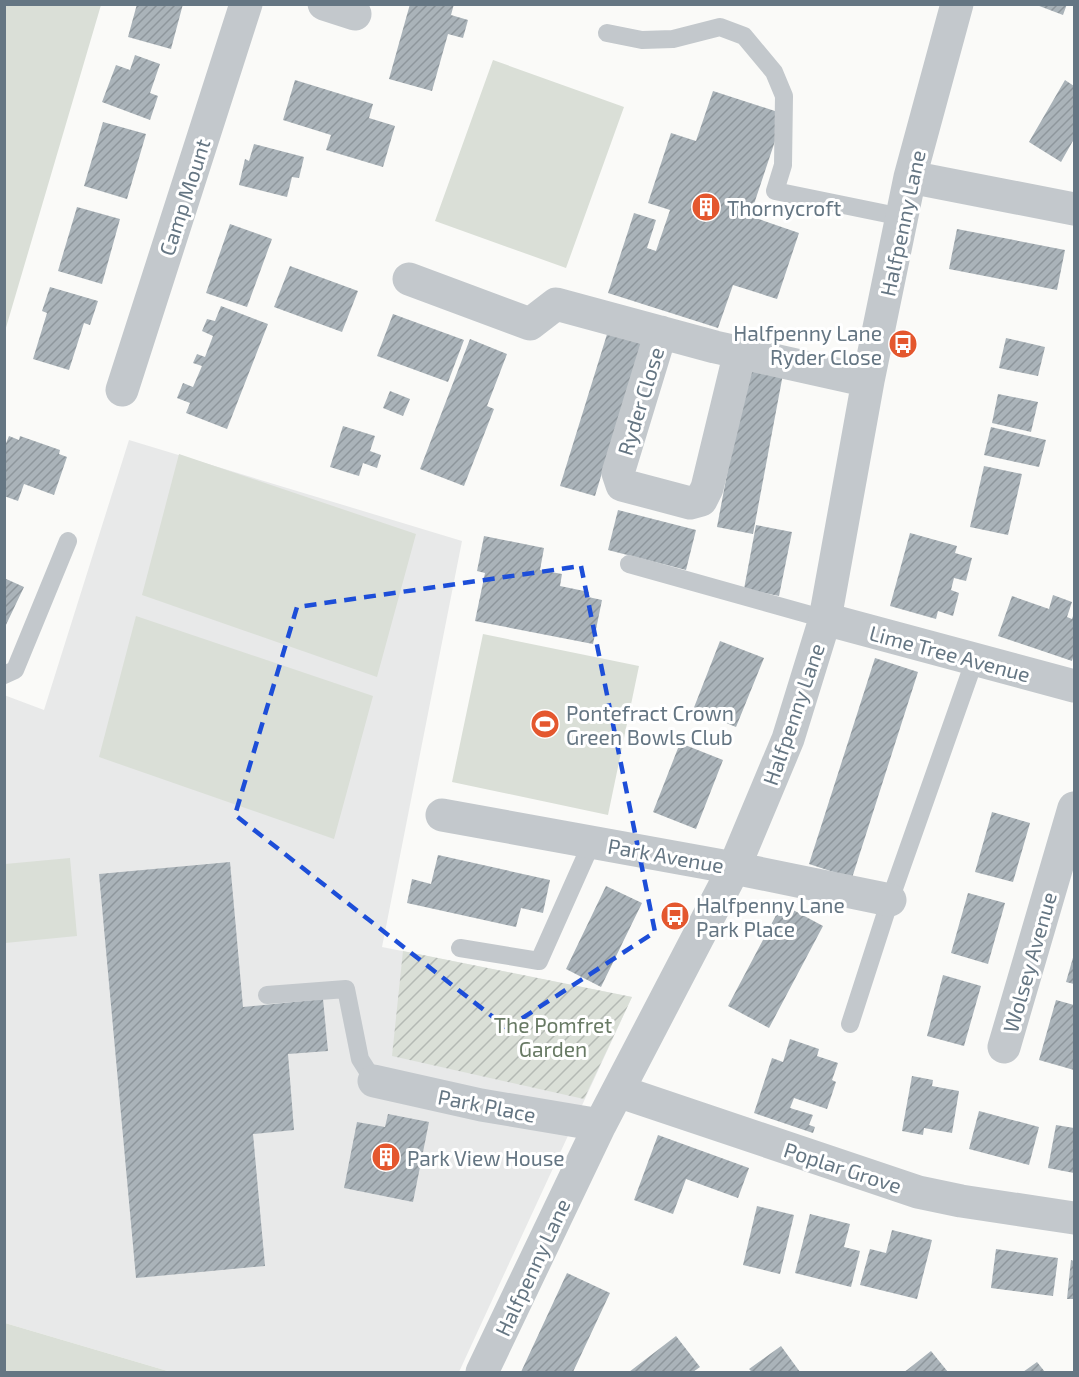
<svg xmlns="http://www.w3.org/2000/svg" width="1079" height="1377" font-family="'Exo 2',sans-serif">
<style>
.built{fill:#e8e9e9}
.grass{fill:#dadfd7}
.garden{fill:url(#garden-furrows)}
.building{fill:url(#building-hatch)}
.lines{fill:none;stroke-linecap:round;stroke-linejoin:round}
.lane{stroke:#c3c8cc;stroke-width:18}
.street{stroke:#c3c8cc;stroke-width:33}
.marked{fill:none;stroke:#1d4ed8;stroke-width:4.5;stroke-dasharray:12 8;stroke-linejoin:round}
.labels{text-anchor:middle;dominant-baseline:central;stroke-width:6;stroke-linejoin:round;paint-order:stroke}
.street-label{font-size:21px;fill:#657683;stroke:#fff}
.poi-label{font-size:21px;fill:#657683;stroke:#fff;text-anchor:start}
.park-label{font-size:21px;fill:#687a64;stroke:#fff}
</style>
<defs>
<pattern id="garden-furrows" width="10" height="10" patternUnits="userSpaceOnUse" patternTransform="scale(1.5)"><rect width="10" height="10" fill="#dadfd7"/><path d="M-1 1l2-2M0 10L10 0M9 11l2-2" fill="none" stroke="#b4b9b4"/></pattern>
<pattern id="building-hatch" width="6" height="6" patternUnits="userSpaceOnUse" patternTransform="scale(1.5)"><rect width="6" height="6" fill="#aab3b9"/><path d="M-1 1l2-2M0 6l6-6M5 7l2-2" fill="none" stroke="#8e969c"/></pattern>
</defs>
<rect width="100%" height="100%" fill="#fafaf8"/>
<path class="built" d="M129 440 462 541 382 947 632 997 459 1372H171L5 1323 4 695 44 710Z"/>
<path class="grass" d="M5 4 101 5 5 331 4 5Z
M493 60 624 107 566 268 435 221Z
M179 454 416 534 377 677 142 595Z
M136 616 373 696 334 839 99 757Z
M483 634 639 666 608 815 452 782Z
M70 858 77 936 5 943V864Z
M4 1323H5L171 1372H5Z"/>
<path class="garden" d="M403 951 632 997 584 1099 392 1056Z"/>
<path class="building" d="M137 4H183L171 49 128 37Z
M410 4H454L451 15 468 20 463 38 448 34 432 91 389 79Z
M1034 4H1067L1063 15Z
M135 55 160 64 150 93 158 96 150 120 102 102 116 65 130 70Z
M295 80 373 104 369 118 395 126 383 167 326 150 331 135 283 120Z
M1065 80 1074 86V139L1061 162 1029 142Z
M713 91 784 114 750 216 799 233 777 299 733 285 718 328 608 293 634 213 656 220 647 248 656 251 670 210 648 203 671 133 696 141Z
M103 122 146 134 127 199 84 186Z
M254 144 304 157 299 178 292 177 287 197 239 185 245 159 249 161Z
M77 207 120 219 102 284 58 271Z
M230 224 272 239 247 307 206 293Z
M957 229 1065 250 1057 290 949 269Z
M290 266 358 291 342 332 274 307Z
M50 287 98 301 90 325 84 323 69 370 33 359 47 313 42 311Z
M221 306 268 324 227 429 186 413 190 403 177 398 183 383 193 387 202 366 193 363 197 354 205 357 213 336 202 331 207 319 215 321Z
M393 314 464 340 448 382 377 356Z
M608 331 642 341 595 496 560 486Z
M1006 338 1045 347 1038 376 999 368Z
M470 339 507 354 487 406 494 409 464 486 420 469Z
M747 368 783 374 753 534 717 527Z
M390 391 410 399 403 416 383 408Z
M998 394 1038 402 1031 432 992 423Z
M343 426 375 436 370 451 381 455 377 468 363 463 359 476 330 467Z
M991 427 1046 440 1039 467 984 455Z
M9 436 19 440 20 436 60 450 59 454 67 457 54 495 24 484 18 501 4 496V448Z
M984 466 1022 474 1008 535 970 527Z
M618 510 696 530 686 570 608 550Z
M756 525 792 532 779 596 744 589Z
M910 533 957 546 955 553 972 558 966 581 954 578 951 590 959 593 953 616 938 611 936 619 890 606Z
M484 536 544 548 540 570 562 574 560 586 589 592 588 597 602 600 593 644 475 621 485 573 477 571Z
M4 578 24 587 4 629Z
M1053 595 1072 602 1067 617 1072 619 1074 613V654L1072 661 998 636 1012 596 1049 609Z
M720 641 764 658 736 727 693 710Z
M875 658 918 672 852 878 809 864Z
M680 743 723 760 696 829 653 812Z
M992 812 1030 823 1013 882 975 872Z
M438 855 550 880 543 913 521 908 516 927 407 903 412 879 431 884Z
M230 862 243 1007 323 999 328 1051 288 1054 294 1130 253 1134 265 1266 136 1278 99 874Z
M606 886 642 903 601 987 566 969Z
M968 893 1005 903 988 964 951 953Z
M782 904 823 926 769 1028 728 1006Z
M1074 954V984L1066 982Z
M943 975 981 986 964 1046 927 1036Z
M1056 1000 1074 1005V1070L1039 1060Z
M790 1039 819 1049 817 1056 838 1063 832 1080 836 1082 827 1109 794 1098 790 1108 813 1115 809 1125 815 1127 813 1133 754 1113 772 1058 783 1062Z
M912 1076 933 1080 932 1086 959 1091 952 1133 924 1128 923 1135 902 1131Z
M979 1111 1039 1127 1029 1165 969 1149Z
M388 1114 429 1122 413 1202 344 1188 357 1122 385 1127Z
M1056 1125 1074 1128V1173L1048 1168Z
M658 1135 749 1168 738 1198 686 1179 673 1214 634 1200Z
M757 1206 794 1215 780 1274 743 1265Z
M810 1214 850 1224 844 1247 860 1251 851 1287 795 1273Z
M892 1230 932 1240 917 1299 860 1285 870 1249 886 1253Z
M996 1249 1058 1258 1053 1296 991 1288Z
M1071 1260 1074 1261V1299H1067Z
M567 1273 610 1293 573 1372H521Z
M676 1336 700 1367 693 1372H629Z
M781 1346 800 1372H752L749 1369Z
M931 1351 948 1372H904L907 1370Z
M1037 1362 1045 1372H1023Z"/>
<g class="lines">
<path class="lane" d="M607 33 642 40 673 39 720 27 744 36 774 72 784 96 783 165 775 191 902 217
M629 564 825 619
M4 675 15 670 68 541
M460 948 539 961 592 842
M267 995 346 989 360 1059 374 1081
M850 1024 890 900 975 659"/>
<path class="street" d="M324 4 355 14
M910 177 1074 209
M409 279 530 324 556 304 715 347 868 381
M661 332 618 473 622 485 690 503 701 500 707 488 740 352
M122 390 246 4
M825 619 1074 686
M442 815 734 868 890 900
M1004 1047 1074 808
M374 1081 481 1105 600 1125
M618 1091 918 1192 961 1201 1074 1218
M482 1372 600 1125 734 868 788 739 825 619 868 381 910 177 957 4"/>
</g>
<path class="marked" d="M581 566 655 932 507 1028 235 815 297 607Z"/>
<defs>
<g id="building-disc" transform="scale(1.5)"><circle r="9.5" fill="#e4572e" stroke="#fff"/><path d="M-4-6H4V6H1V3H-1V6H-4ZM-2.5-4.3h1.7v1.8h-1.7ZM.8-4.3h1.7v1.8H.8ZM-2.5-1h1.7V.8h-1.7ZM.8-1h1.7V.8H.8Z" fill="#fff"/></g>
<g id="bus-disc" transform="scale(1.5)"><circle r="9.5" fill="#e4572e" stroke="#fff"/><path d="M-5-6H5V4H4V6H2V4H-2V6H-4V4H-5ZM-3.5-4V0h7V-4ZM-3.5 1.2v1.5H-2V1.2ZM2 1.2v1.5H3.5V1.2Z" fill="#fff"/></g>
<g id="stadium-disc" transform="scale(1.5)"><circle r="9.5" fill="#e4572e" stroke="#fff"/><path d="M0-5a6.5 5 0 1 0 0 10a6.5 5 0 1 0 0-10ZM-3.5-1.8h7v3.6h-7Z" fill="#fff"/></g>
</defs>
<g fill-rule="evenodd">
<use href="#building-disc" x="706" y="207"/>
<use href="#bus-disc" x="903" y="344"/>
<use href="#stadium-disc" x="545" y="724"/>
<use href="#bus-disc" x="675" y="916"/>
<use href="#building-disc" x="386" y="1157"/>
</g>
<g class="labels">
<g class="street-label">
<text transform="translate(184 197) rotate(-72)">Camp Mount</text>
<text transform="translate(902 223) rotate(-78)">Halfpenny Lane</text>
<text transform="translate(640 401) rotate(-73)">Ryder Close</text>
<text transform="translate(950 653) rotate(15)">Lime Tree Avenue</text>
<text transform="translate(793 714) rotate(-71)">Halfpenny Lane</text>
<text transform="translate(666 855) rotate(10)">Park Avenue</text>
<text transform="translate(1029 962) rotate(-74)">Wolsey Avenue</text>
<text transform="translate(487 1105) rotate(11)">Park Place</text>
<text transform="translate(843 1167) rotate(18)">Poplar Grove</text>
<text transform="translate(532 1267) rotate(-65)">Halfpenny Lane</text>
</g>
<g class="poi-label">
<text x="727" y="207">Thornycroft</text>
<text x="882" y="332" text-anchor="end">Halfpenny Lane<tspan x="882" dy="24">Ryder Close</tspan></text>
<text x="566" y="712">Pontefract Crown<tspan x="566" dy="24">Green Bowls Club</tspan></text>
<text x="696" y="904">Halfpenny Lane<tspan x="696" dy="24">Park Place</tspan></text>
<text x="407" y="1157">Park View House</text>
</g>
<g class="park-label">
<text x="553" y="1024">The Pomfret<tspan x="553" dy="24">Garden</tspan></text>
</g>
</g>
<rect width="1079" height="1377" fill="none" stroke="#657683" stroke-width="12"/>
</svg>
